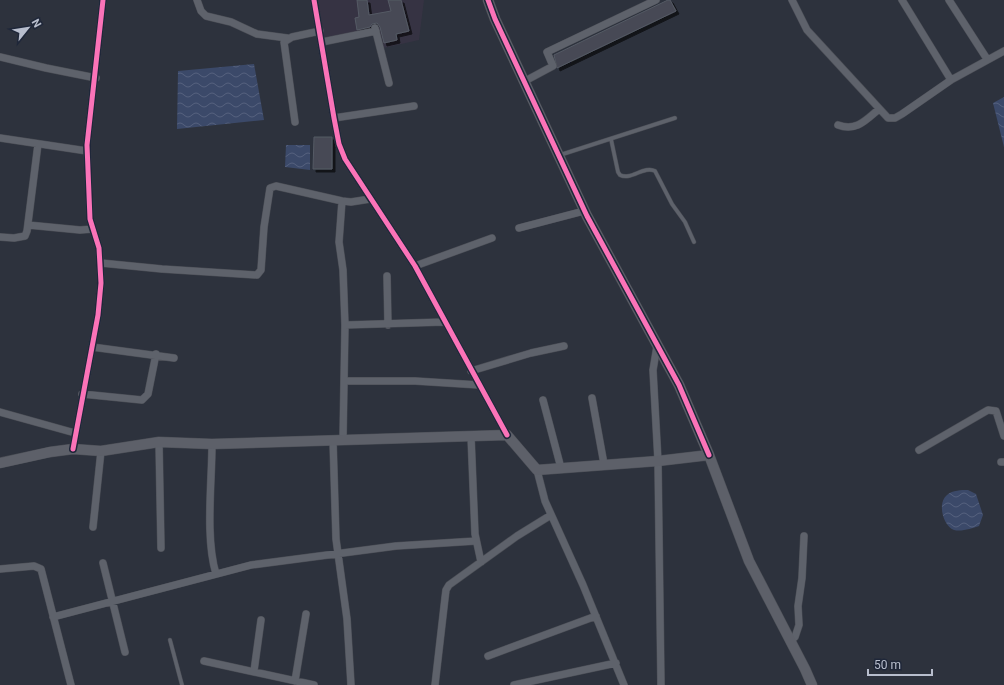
<svg xmlns="http://www.w3.org/2000/svg" width="1004" height="685" font-family="Roboto,sans-serif">
<style>
.medical{fill:#363343}
.water{fill:url(#water-waves)}
.building{fill:#464a54;stroke:#555a65;filter:url(#shadow)}
.lines{fill:none;stroke-linecap:round;stroke-linejoin:round}
.lane-casing{stroke:#4a4d55;stroke-width:4.5}
.street-casing{stroke:#4a4d55;stroke-width:8}
.secondary-casing{stroke:#4a4d55;stroke-width:11}
.lane{stroke:#5e626b;stroke-width:3.5}
.street{stroke:#5e626b;stroke-width:7}
.secondary{stroke:#5d6069;stroke-width:10}
.cycleway-casing{stroke:#1f2739;stroke-width:8}
.cycleway{stroke:#fb73b8;stroke-width:5}
</style>
<defs>
<pattern id="water-waves" width="16" height="10" patternUnits="userSpaceOnUse"><rect width="16" height="10" fill="#3b4969"/><path d="M0 5q4-4 8 0t8 0" fill="none" stroke="#55617d"/></pattern>
<filter id="shadow"><feDropShadow dx="3" dy="3" stdDeviation="0" flood-color="#0009"/></filter>
</defs>
<rect width="100%" height="100%" fill="#2d323d"/>
<path class="medical" d="M317 0H424L419 40 379 49 374 30 324 40Z"/>
<path class="water" d="M254 64 264 120 177 129 178 71Z
M1004 97V147L993 103Z
M286 145H310V170L285 167Z
M968 490 976 494 983 515 979 526C972 528 962 532 954 530 943 526 937 503 947 495 953 490 961 490 968 490Z"/>
<path class="building" d="M357 0H367L369 15 391 11 388 0H401L409 31 396 34 397 40 384 43 380 27 377 23 372 24 370 27 357 30 355 18 359 17Z
M668 0H670L676 11 557 68 554 55Z
M314 137H332V169H313Z"/>
<g class="lines">
<g class="lane-casing">
<path id="lane" d="M611 139 618 172 620 175C631 181 644 165 655 171L672 204 685 222 694 242
M560 155 675 118
M170 640 182 685"/>
</g>
<g class="street-casing">
<path id="street" d="M197 0 201 11 206 16 231 22 257 34 287 38
M314 0 334 118 339 144 345 159 415 266 507 435
M792 0 807 30 888 118H895L902 114 951 80 1004 51
M902 0 951 80
M949 0 987 59
M375 28 389 83
M322 42 376 31
M0 57 46 68 96 78
M525 81 553 66 547 52 656 0
M334 118 414 106
M295 122 284 42 292 37 320 31
M838 125C856 132 866 120 879 109
M0 138 87 151
M342 201 339 242 343 270 345 325 343 439
M28 225 80 230 93 229
M519 228 584 211
M0 237 14 238 25 236 27 231 38 144
M101 263 162 269 257 275 261 270 264 227 270 188 276 186 342 201 351 202 370 199
M415 266 492 238
M387 276 388 325
M345 325 444 322
M657 346 653 370 658 461 661 685
M92 347 174 358
M471 371 531 353 564 346
M344 381H415L479 385
M82 394 142 400 148 394 156 354
M592 398 604 464
M543 400 561 468
M0 412 75 433
M471 436 475 534 481 562
M333 440 336 539 347 619 351 685
M159 442 161 548
M212 444C212 482 205 538 216 574
M73 449 98 315 101 283 99 248 90 219 87 145 103 0
M919 450 988 410 996 411 1004 436
M1001 462H1004
M537 470 545 501 583 585 624 685
M93 527 101 451
M103 563 125 652
M0 569 34 566 41 569 71 685
M53 617 251 565 396 546 476 541
M790 640 795 637 799 625 798 606 802 578 804 536
M488 656 596 616
M204 661 314 685
M254 671 261 620
M295 681 306 614
M435 685 445 598 446 590 449 585 517 536 551 515
M514 685 616 663"/>
</g>
<g class="secondary-casing">
<path id="secondary" d="M488 0 495 19 587 216 679 385 709 455 749 561 805 669 812 685
M0 463 50 452 73 449 101 451 159 442 212 444 507 435 537 470 658 461 709 455"/>
</g>
<use href="#lane" class="lane"/>
<use href="#street" class="street"/>
<use href="#secondary" class="secondary"/>
<g class="cycleway-casing">
<path id="cycleway" d="M314 0 334 118 339 144 345 159 415 266 507 435
M488 0 495 19 587 216 679 385 709 455
M73 449 98 315 101 283 99 248 90 219 87 145 103 0"/>
</g>
<use href="#cycleway" class="cycleway"/>
</g>
<g transform="translate(28 28) rotate(60)" stroke="#1f2739" stroke-width="3" paint-order="stroke">
<path d="M0-3L7 15L0 10L-7 15Z" fill="#b8becd"/>
<text y="-6" font-size="11" font-weight="bold" text-anchor="middle" fill="#b8becd">N</text>
</g>
<path d="M868 669v6h64v-6" fill="none" stroke="#b8becd" stroke-width="2"/>
<text x="874" y="669" font-size="12" fill="#b8becd" stroke="#1f2739" stroke-width="3" paint-order="stroke">50 m</text>
</svg>
